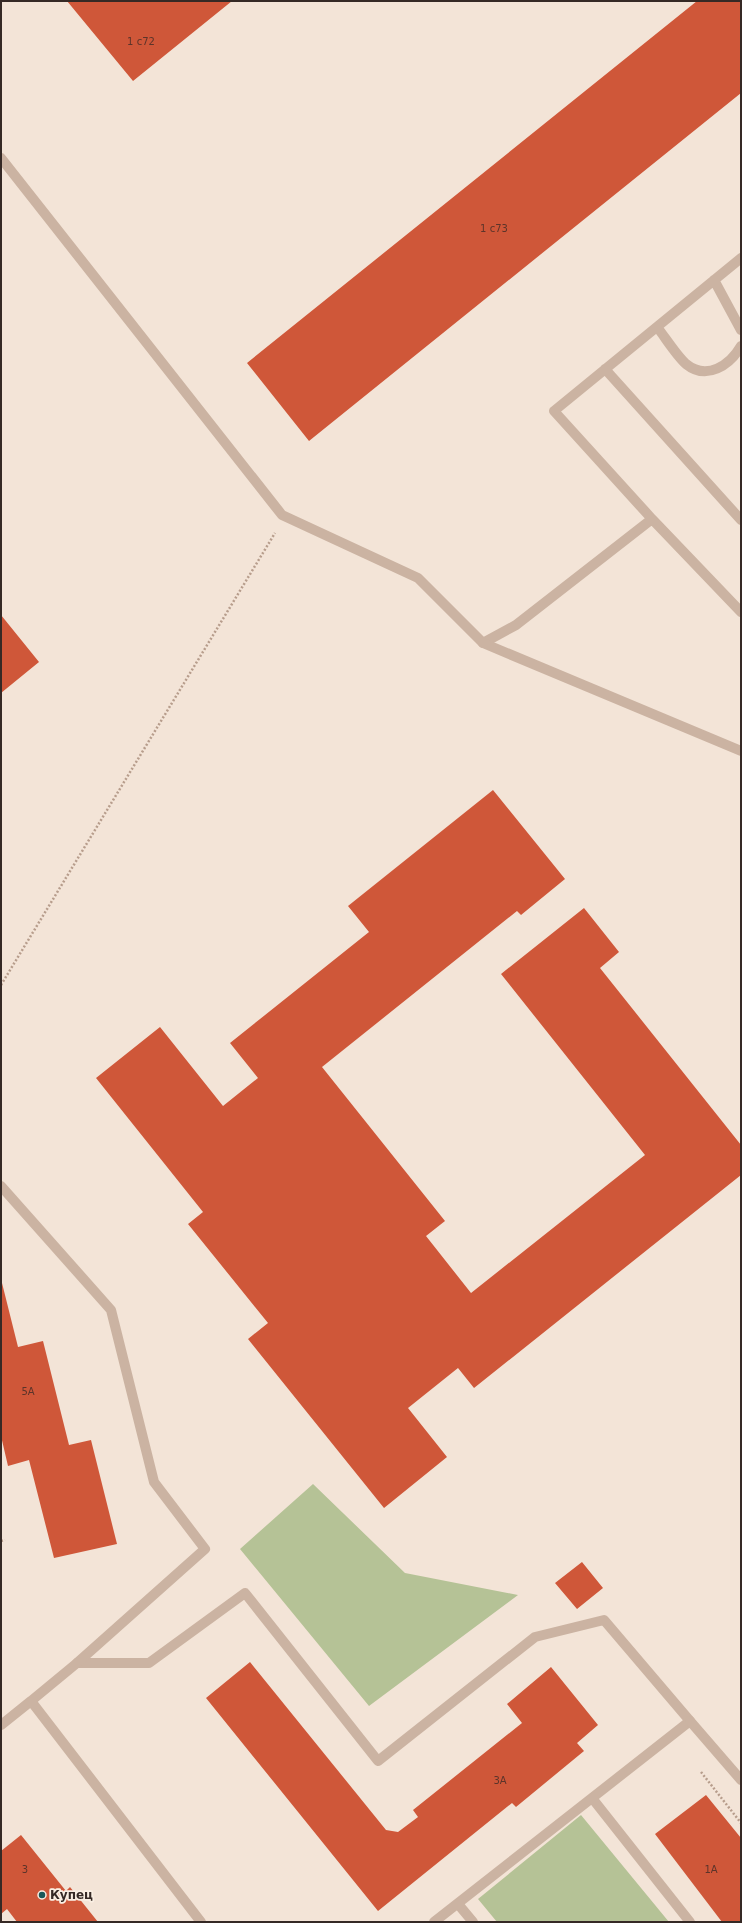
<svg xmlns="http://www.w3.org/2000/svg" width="742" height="1923" font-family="'DejaVu Sans',sans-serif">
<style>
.green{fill:#b5c296}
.building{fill:#cf5739}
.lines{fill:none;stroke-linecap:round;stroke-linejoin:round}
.path{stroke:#b79d8c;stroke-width:2.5;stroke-dasharray:2 2;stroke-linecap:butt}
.service{stroke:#cbb3a2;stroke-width:10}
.minor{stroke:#cbb3a2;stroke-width:10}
.poi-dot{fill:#185859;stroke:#faefe3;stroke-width:1.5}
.labels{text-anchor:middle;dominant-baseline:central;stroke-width:3.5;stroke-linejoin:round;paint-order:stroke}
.number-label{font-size:10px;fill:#5c342a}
.poi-label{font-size:12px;font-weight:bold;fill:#352925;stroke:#faefe3;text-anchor:start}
</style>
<rect width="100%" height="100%" fill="#f3e4d7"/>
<path class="green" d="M313 1484 405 1573 518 1595 369 1706 240 1549Z
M581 1815 669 1922H497L478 1899Z"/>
<path class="building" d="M67 1H232L133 81Z
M697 1H741V93L309 441 247 363Z
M1 615 39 662 1 693Z
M493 790 565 879 521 915 517 911 322 1067 445 1221 426 1236 471 1293 645 1155 501 974 584 908 619 952 600 968 741 1145V1175L474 1388 458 1368 408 1408 447 1457 384 1508 248 1339 268 1323 188 1224 203 1212 96 1078 160 1027 223 1106 258 1078 230 1043 369 932 348 906Z
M1 1279 18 1347 43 1341 69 1445 91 1440 117 1544 54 1558 29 1460 8 1466 1 1436Z
M582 1562 603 1588 577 1609 555 1583Z
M250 1662 386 1830 398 1832 418 1817 413 1810 522 1723 507 1704 551 1667 598 1725 577 1743 584 1751 516 1807 512 1803 378 1911 206 1698Z
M706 1795 741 1838V1922H722L655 1834Z
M21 1835 66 1891 70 1887 98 1922H17L7 1909 1 1914V1851Z"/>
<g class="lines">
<path class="path" d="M1 985 275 533
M1 1541 5 1540
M701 1772 741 1823"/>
<path class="service" d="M714 280 741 330
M657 327C665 337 676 355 686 364 707 381 730 365 741 346
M605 369 741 520
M652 519 554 411 741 258
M483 643 516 625 652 519 741 612
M77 1663H149L245 1593 378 1761 535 1637 604 1620 690 1721 434 1922
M592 1798 690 1922
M458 1904 473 1922"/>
<path class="minor" d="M1 158 282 515 418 578 483 643 741 751
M1 1186 111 1310 154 1482 205 1549 77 1663 31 1701
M690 1721 741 1780
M1 1725 31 1701 201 1922"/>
</g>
<circle class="poi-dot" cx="42" cy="1895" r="4"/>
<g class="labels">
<g class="number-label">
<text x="141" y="41">1 с72</text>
<text x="494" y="228">1 с73</text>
<text x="28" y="1391">5А</text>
<text x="500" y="1780">3А</text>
<text x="25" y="1869">3</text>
<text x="711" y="1869">1А</text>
</g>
<g class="poi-label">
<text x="50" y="1895">Купец</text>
</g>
</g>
<rect width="742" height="1923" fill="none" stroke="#352925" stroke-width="4"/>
</svg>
